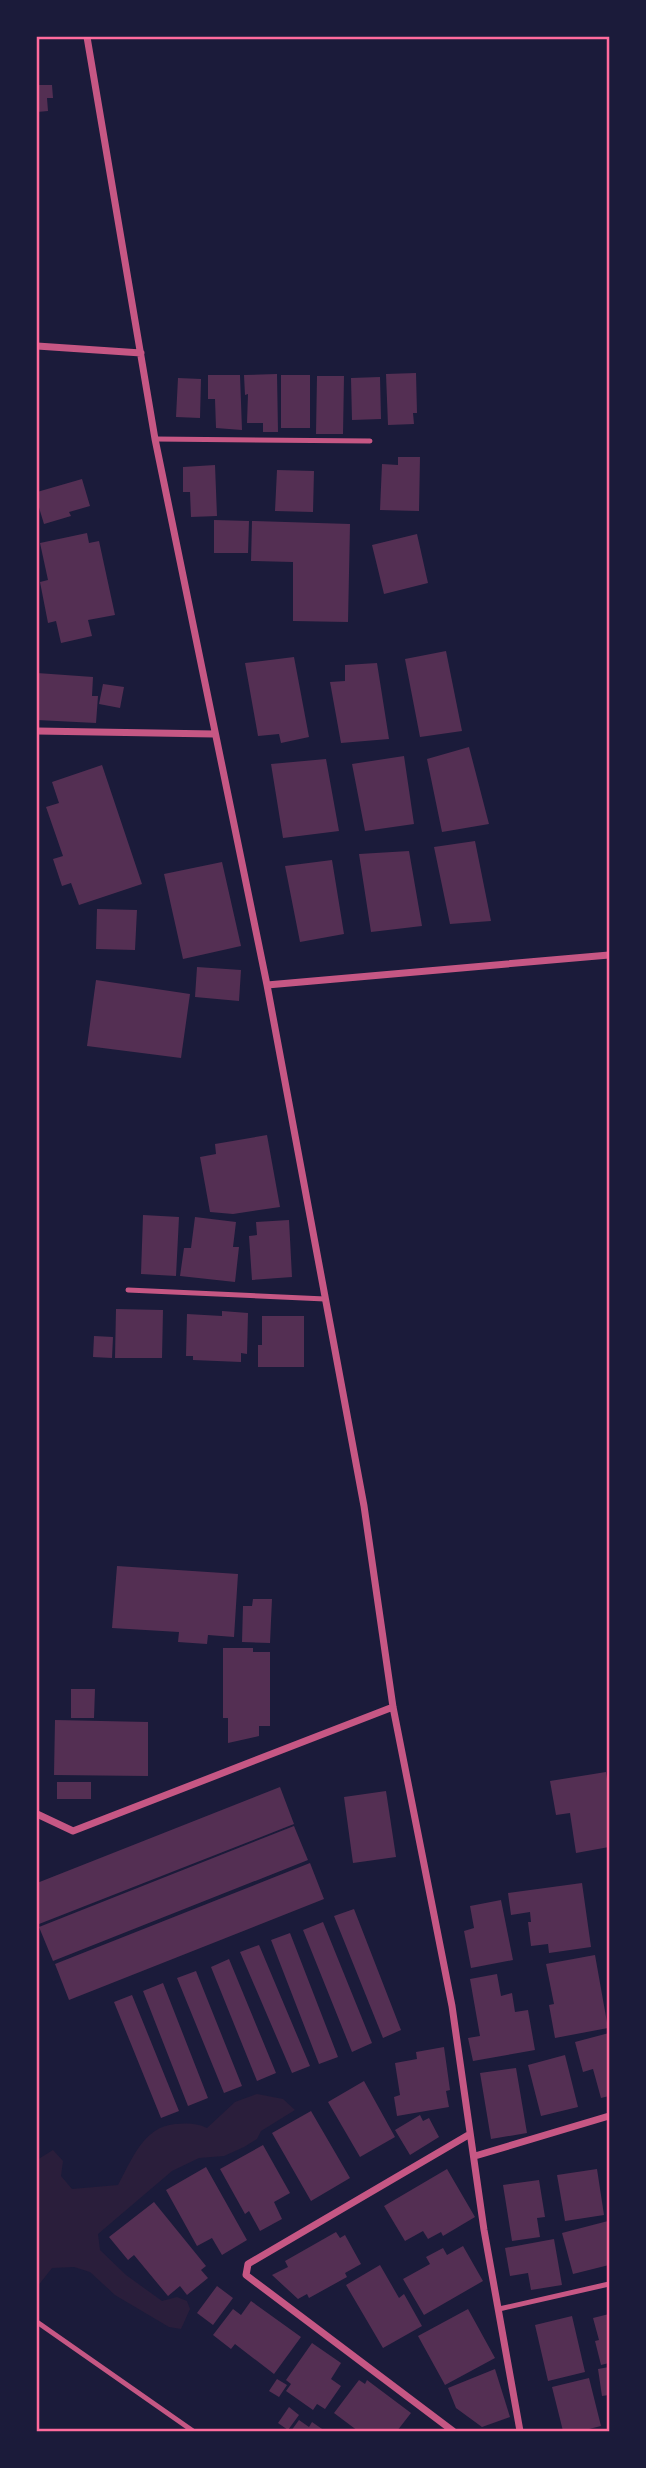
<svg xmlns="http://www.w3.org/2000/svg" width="646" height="2468" font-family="'PT Serif',serif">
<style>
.green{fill:#2a1e3b}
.building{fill:#542f53}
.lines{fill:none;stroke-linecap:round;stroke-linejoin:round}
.service{stroke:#c65784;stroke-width:5}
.minor{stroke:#c65784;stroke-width:7}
.neatline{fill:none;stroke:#ff6b9d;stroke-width:2.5}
</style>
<rect width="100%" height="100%" fill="#1b1b3a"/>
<path class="green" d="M257 2094 283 2099 295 2110 261 2131 257 2139 244 2147 224 2156 199 2158 172 2171 98 2234 100 2250 126 2275 162 2301 177 2297 187 2301 190 2309 181 2329 169 2327 115 2295 90 2272 74 2267 52 2268 37 2287V2160L53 2150 63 2161 61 2176 72 2189 118 2185C132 2160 143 2127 175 2124 188 2123 196 2123 207 2128L235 2102Z"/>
<path class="building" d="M37 85H52L53 98H47L48 111 37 112Z
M416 373 417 413H413L414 424 388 425 386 374Z
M277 374 278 432H263V423H247L248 394 245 395 244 375Z
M208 375H240L242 430 216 428 215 399H208Z
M281 375H310V428H281Z
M317 376H344L343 434H316Z
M380 377 381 419 352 420 351 378Z
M178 378 201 379 200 418 176 417Z
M398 457H420L419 511 380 510 382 464 398 465Z
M215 465 217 516 191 517 190 492H183V467Z
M277 470 314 471 313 512 275 511Z
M82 479 90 506 69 512 71 516 44 524 37 501V492Z
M214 520 249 521 248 553H214Z
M252 521 350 524 348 622 293 621V562L251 561Z
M87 533 89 543 99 541 115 615 88 620 92 636 61 643 56 621 48 623 40 582 48 580 40 543Z
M417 534 428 583 384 594 372 545Z
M446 651 462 731 420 737 405 659Z
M294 657 309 737 281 743 279 734 258 736 245 663Z
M377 663 389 739 341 743 330 682 345 681V665Z
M37 673 93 677 92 696H98L96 723 37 720Z
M103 684 124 687 120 708 99 704Z
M469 747 489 824 442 832 427 759Z
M404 756 414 824 365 831 352 764Z
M326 759 339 831 283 838 271 764Z
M102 765 142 884 79 905 71 883 62 886 53 859 63 856 46 807 59 803 52 782Z
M475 841 491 921 450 924 434 847Z
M409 851 422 926 371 932 359 854Z
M332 860 344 934 300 942 285 866Z
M222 862 241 946 183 959 164 874Z
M97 909 137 910 135 950 96 949Z
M197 967 241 970 239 1001 195 997Z
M96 980 190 994 181 1058 87 1046Z
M267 1135 280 1207 233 1214 210 1212 200 1157 216 1154 215 1144Z
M143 1215 179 1217 176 1276 141 1274Z
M195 1217 236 1222 233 1247H239L235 1282 180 1276 184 1248H191Z
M289 1220 292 1277 252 1280 249 1236 257 1235 256 1222Z
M116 1309 163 1310 162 1358H115Z
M222 1311 248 1313 247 1354 241 1353V1362L193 1360V1356H186L187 1314 222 1316Z
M262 1316H304V1367H258V1345H262Z
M94 1336 113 1337 112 1358 93 1357Z
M117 1566 238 1574 234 1637 208 1635 207 1644 178 1642 179 1632 112 1628Z
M253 1599H272L270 1643 242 1642 243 1606H252Z
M223 1648H253V1652H270V1726H259V1736L228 1743V1718H223Z
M71 1689H95L94 1718H71Z
M55 1720 148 1722V1776L54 1775Z
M606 1772 609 1792V1847L576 1853 570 1813 556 1815 550 1781Z
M57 1782H91V1799H57Z
M280 1787 294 1824 39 1924 37 1918V1883Z
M386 1791 396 1857 353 1863 344 1797Z
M294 1826 308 1860 53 1961 39 1927Z
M310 1863 324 1899 69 2000 55 1964Z
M582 1883 591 1947 549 1953 548 1944 531 1946 528 1922H531L530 1912 511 1915 508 1893Z
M501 1900 513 1960 471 1968 464 1931 474 1928 470 1906Z
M354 1909 401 2030 383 2038 334 1916Z
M323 1922 372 2043 352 2052 303 1930Z
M290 1933 338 2057 319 2064 271 1940Z
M259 1945 310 2066 292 2073 240 1952Z
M595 1955 608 2028 555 2038 549 2005 554 2004 546 1964Z
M229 1959 276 2073 257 2081 211 1967Z
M196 1971 242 2086 224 2093 177 1978Z
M497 1974 501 1996 512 1993 515 2012 528 2010 535 2050 473 2061 468 2038 480 2036 470 1979Z
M163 1983 208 2098 188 2106 143 1991Z
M132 1995 179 2111 161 2118 114 2002Z
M609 2033V2096L601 2098 593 2069 583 2072 575 2042Z
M444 2047 450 2090 446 2091 449 2107 397 2116 394 2097 400 2095 395 2063 417 2059 416 2052Z
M565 2055 578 2107 541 2116 528 2065Z
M516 2068 527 2133 491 2139 480 2073Z
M364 2081 395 2137 360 2157 328 2102Z
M311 2111 350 2178 311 2201 272 2133Z
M420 2115 423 2121 429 2118 439 2137 410 2155 395 2130Z
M263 2145 290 2193 274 2202 282 2219 260 2231 249 2211 245 2214 220 2169Z
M206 2167 247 2240 222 2255 212 2238 197 2246 166 2190Z
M447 2169 475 2217 443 2236 441 2232 428 2239 423 2231 405 2241 384 2206Z
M597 2169 604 2215 565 2221 557 2175Z
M539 2180 545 2217 537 2218 540 2237 512 2241 503 2185Z
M154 2202 206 2266 201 2270 208 2278 187 2295 180 2286 168 2296 134 2255 128 2260 109 2237Z
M608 2221 609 2265 573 2274 562 2233Z
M336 2232 340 2238 345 2235 361 2264 345 2273 347 2277 309 2298 307 2294 298 2299 272 2275 288 2267 285 2261Z
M554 2239 562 2285 531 2290 528 2273 510 2276 505 2248Z
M463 2246 483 2281 424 2315 403 2279 430 2264 426 2257 443 2248 447 2255Z
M380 2265 399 2298 404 2294 422 2326 383 2348 346 2285Z
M217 2286 233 2298 213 2325 197 2313Z
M251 2301 301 2337 274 2374 235 2344 231 2349 213 2335 233 2309 241 2315Z
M468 2309 495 2358 445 2385 418 2336Z
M609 2314V2363L601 2365 595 2341 599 2340 593 2318Z
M572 2316 585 2372 548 2381 535 2325Z
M312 2343 341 2363 331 2379 341 2386 325 2409 317 2404 313 2410 286 2391 291 2384 286 2380Z
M609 2367V2395L602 2396 598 2369Z
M495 2369 510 2417 482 2427 456 2408 448 2388Z
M589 2378 601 2426 581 2431H563L552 2387Z
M277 2379 287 2385 279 2397 269 2391Z
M359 2380 365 2384 367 2380 411 2413 397 2431H358L334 2413Z
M289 2407 299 2415 288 2430 278 2423Z
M299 2420 309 2427 312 2422 325 2431H291Z"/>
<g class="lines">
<path class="service" d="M155 439 370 441
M128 1290 325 1299
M499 2309 609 2284
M37 2322 193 2431"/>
<path class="minor" d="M87 37 155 439 267 985 364 1506 393 1707 452 2006 484 2230 520 2431
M37 346 141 353
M37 731 214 734
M267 985 609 955
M37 1814 73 1831 393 1707
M475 2156 609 2116
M453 2431 246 2275 248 2264 470 2134"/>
</g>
<rect width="646" height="2468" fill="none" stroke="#1b1b3a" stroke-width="77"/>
<rect x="38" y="38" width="570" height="2392" class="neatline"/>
</svg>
